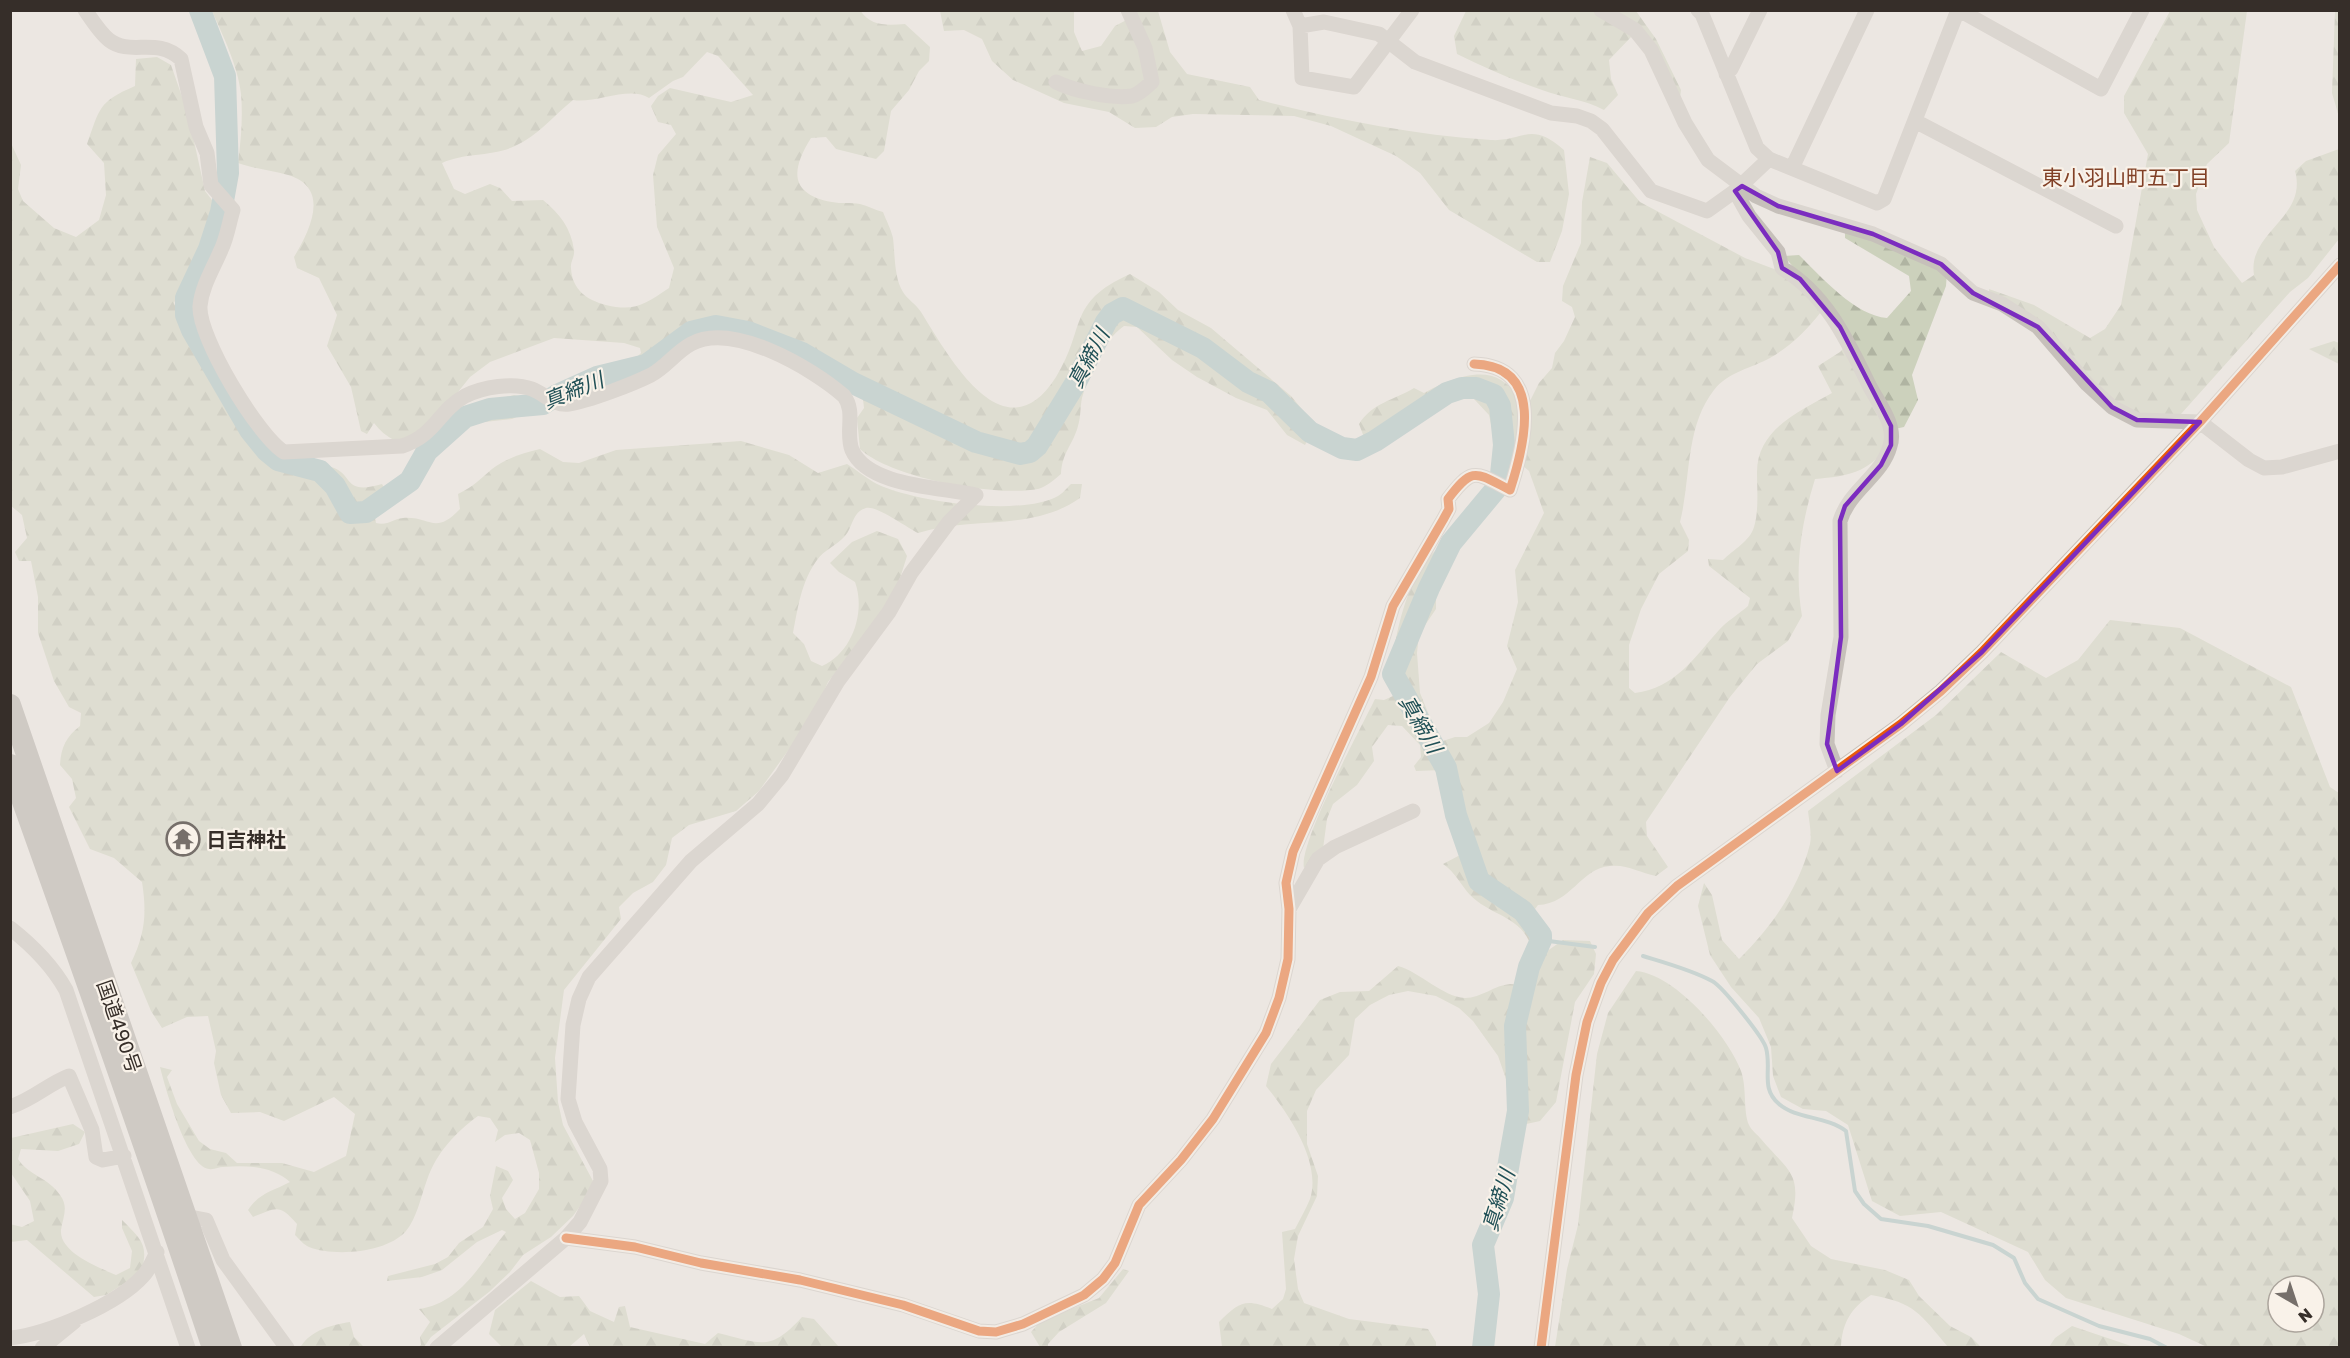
<svg xmlns="http://www.w3.org/2000/svg" width="2350" height="1358" font-family="'Golos Text','Noto Sans JP',sans-serif">
<style>
.forest{fill:url(#forest-firs);fill-rule:evenodd}
.lines{fill:none;stroke-linecap:round;stroke-linejoin:round}
.stream{stroke:#9ebcbd;stroke-width:4}
.river{stroke:#9ebcbd;stroke-width:22}
.minor{stroke:#c6c0ba;stroke-width:15}
.highway{stroke:#aba6a1;stroke-width:22}
.cycleway-casing{stroke:#f9f2e9;stroke-width:13}
.cycleway{stroke:#e8590c;stroke-width:9}
.marked{fill:none;stroke:#7b2cbf;stroke-width:4.5;stroke-linejoin:round}
.labels{text-anchor:middle;dominant-baseline:central;stroke-width:4.5;stroke-linejoin:round;paint-order:stroke}
.poi-label{font-size:20px;font-weight:bold;fill:#362e29;stroke:#f9f2e9;text-anchor:start}
.street-label{font-size:20px;fill:#362e29;stroke:#f9f2e9}
.neighbourhood-label{font-size:21px;fill:#814026;stroke:#f9f2e9}
.water-label{font-size:21px;font-style:italic;fill:#205056;stroke:#f9f2e9}
</style>
<defs>
<pattern id="forest-firs" width="22" height="20" patternUnits="userSpaceOnUse" patternTransform="scale(1.5)"><rect width="22" height="20" fill="#ccd1bc"/><path d="M5 1l3.5 6h-7zM16 11l3.5 6h-7z" fill="#b0b4a2"/></pattern>
</defs>
<rect width="100%" height="100%" fill="#ece7e2"/>
<path class="forest" d="M860 10C871 27 887 25 905 24L930 47 929 61 919 71 909 90 891 111 884 151 876 159 836 149 826 137 811 138C791 170 789 194 832 202 841 204 851 202 860 204 868 206 875 210 883 212 886 220 891 229 893 238 895 254 894 278 903 292 907 299 916 304 921 312 948 355 1004 459 1056 377 1087 327 1066 303 1130 274L1159 292 1178 310 1211 328 1291 396 1315 425 1305 445 1287 435 1267 410 1236 398 1197 377 1172 360 1137 327 1124 326C1101 343 1090 371 1082 398 1080 407 1081 417 1078 426 1073 445 1062 452 1061 474 1055 479 1046 487 1038 489 995 497 891 478 860 449L857 418 864 408 863 399C845 381 819 371 797 358 781 349 767 334 750 328 704 309 664 330 644 373L561 400 548 391 587 374 633 361 641 353 640 348 624 343 554 338 490 362 470 377 454 397 459 409 514 395 534 400 535 409 512 419 475 423 448 439 419 450C401 444 386 439 374 423L367 434 361 431 351 387 327 346 337 315 319 278 297 268 294 257C309 232 332 188 288 175 271 170 255 169 238 163 241 140 243 117 241 94 238 66 223 36 212 11ZM707 52 718 56 753 95 731 102 670 88 658 96 651 106 658 122 671 125 676 134 658 155 653 175 657 227 674 268 669 288C645 304 635 312 606 305 587 300 572 290 571 268 570 262 575 257 574 250 571 228 560 214 543 200L512 201 500 188 490 184 465 194 454 189 442 163C465 152 492 157 515 146 538 136 553 116 573 100 595 104 630 85 649 98L673 81 683 77Z
M940 11H1074V32L1082 51 1101 46 1115 26 1134 16V11H1158L1170 52 1187 74 1250 87 1259 100C1335 119 1413 135 1491 140 1523 142 1530 120 1564 150L1569 194 1562 231 1550 262H1537L1449 210 1420 173 1396 156 1331 126 1294 116 1193 114 1172 117 1156 127 1135 128 1109 112 1064 103 1013 80 992 61 982 39 964 30 944 31Z
M1466 11H1636L1656 39 1681 90 1680 98 1632 36 1609 60 1611 79 1618 95 1604 110C1583 99 1564 98 1542 90 1513 80 1485 68 1457 54L1454 36Z
M2170 11H2247L2229 143 2207 164 2196 194 2197 210 2214 247 2242 283 2254 275C2247 232 2308 218 2295 171L2306 161 2339 149V239L2308 278 2290 292 2181 414 2150 415 2127 411 1989 292V289L2034 305 2090 338 2105 329 2121 305 2148 154 2124 113V96Z
M2335 11H2340L2339 117 2332 93Z
M157 57 171 65 188 114 205 191 215 204 208 228 174 303C190 343 243 466 291 470 306 471 312 462 331 467 354 473 342 496 382 484L387 493 373 504 376 523C388 526 392 519 403 518 431 516 434 536 460 509L458 494C473 487 480 479 492 469 506 458 524 453 540 449L563 462 579 463 616 450 741 441 789 455 818 473 847 464C857 470 867 479 877 484 914 502 1021 517 1058 496 1062 494 1067 488 1071 484H1082L1080 498C1032 532 971 516 918 533 906 527 876 505 866 508 852 512 853 527 845 536 837 545 824 550 817 560 801 582 798 608 793 633L804 644 811 661 822 666C852 653 866 612 855 582L839 572 830 563 852 542 877 531 898 539 907 556 896 591 883 612 828 682 813 716 759 791 736 811 689 825 672 838 666 865 653 882 633 893 619 907 621 919 564 990 555 1058 558 1102 563 1125 593 1181 588 1195 573 1216 551 1237 523 1255 510 1272 489 1292 431 1337 424 1347H418L421 1345 420 1337 430 1322 419 1309C462 1303 481 1262 506 1232L502 1230 477 1242 442 1270 422 1277 387 1281 388 1276 435 1264 448 1257 459 1243 483 1227 493 1209 490 1196 496 1166 508 1171 513 1180 502 1198 506 1209 515 1219 525 1213 539 1189V1173L530 1140 519 1133 505 1135 495 1142 498 1130 490 1118 478 1116C456 1132 436 1153 427 1180 421 1196 417 1218 406 1231 387 1253 334 1257 309 1247 304 1245 299 1239 295 1235L297 1224C279 1203 276 1208 253 1217L248 1210C259 1193 273 1191 290 1182 272 1166 247 1165 223 1167 219 1167 214 1170 209 1169 187 1167 165 1087 160 1067L172 1070 167 1077 177 1104 199 1141 210 1149 226 1153 237 1163H282L314 1172 346 1156 355 1114 334 1097 284 1121 260 1112 231 1113 221 1095 214 1063 216 1051 208 1016 187 1017 162 1028 151 1011 131 963C145 934 147 914 142 882L114 858 90 849 69 807 76 798 72 779 60 765C61 747 66 737 80 726L81 713 69 707 54 681 38 633V597L31 561H19L15 552 27 538 22 515 10 505V141L21 165 18 189 23 201 54 228 76 237 99 220 106 195 104 163 87 144C100 108 98 102 135 86L136 59Z
M1590 157 1607 163 1640 202 1745 258 1782 272 1799 284 1821 312C1806 331 1791 346 1770 358 1752 368 1728 372 1714 390 1685 427 1691 479 1680 522L1689 540 1688 551 1659 574 1641 609 1629 645V688L1635 693C1675 688 1694 658 1719 630 1727 621 1739 614 1748 606L1750 598 1709 566 1708 559 1723 560C1733 550 1750 541 1754 527 1759 511 1757 489 1757 472 1757 429 1800 411 1832 393L1818 366 1840 352 1853 338 1784 256 1799 255C1821 277 1856 316 1887 318L1911 291 1909 276 1845 238V229L1947 272 1946 286 1912 375 1918 400 1904 427 1885 431 1888 446C1867 473 1849 476 1815 479 1801 524 1794 569 1802 616L1788 641 1757 664 1730 697 1646 822 1647 836 1668 867 1656 876C1640 873 1627 864 1610 866 1581 868 1571 904 1538 905L1529 917C1534 928 1538 937 1532 948 1521 915 1492 917 1470 895 1461 885 1455 872 1443 864L1462 854 1461 816 1443 770 1416 771 1414 766 1421 757 1420 745 1402 726 1388 725 1372 747 1374 761 1357 785 1333 804 1327 819 1323 849 1304 868C1298 844 1361 728 1375 699L1384 700 1393 696C1387 658 1406 570 1439 548L1449 557 1436 593V609L1419 634 1417 653 1420 693 1438 737 1437 743 1455 737H1467L1489 723 1503 702 1517 669 1507 646 1518 602 1515 570 1544 513 1529 471 1513 457 1499 461 1489 415 1474 399H1452L1365 440 1359 424C1372 403 1394 400 1414 388L1424 393C1444 382 1479 366 1501 380 1511 386 1519 398 1527 407L1539 383 1552 368 1555 353 1564 341 1575 317 1572 307 1562 301 1563 286 1581 243 1582 202Z
M2334 341 2339 343V364L2309 349Z
M2110 620 2180 628 2291 687 2330 787 2339 793V1347H2207L2179 1334 2066 1298 2045 1280 2028 1252 1941 1212 1900 1216 1872 1201 1848 1125 1826 1111 1803 1109 1781 1097 1773 1076 1771 1047 1759 1018 1731 987 1710 955 1698 906 1704 883 1712 895 1722 940 1739 959C1771 928 1799 888 1810 844 1812 834 1809 821 1808 811L1936 715 2001 652 2046 678 2078 660ZM2278 1286H2314V1322H2278Z
M1563 940 1590 941 1596 954 1594 974 1575 1002 1556 1102 1540 1121 1522 1125 1498 1056 1473 1021 1459 1008 1436 996 1408 991 1389 995 1370 1005 1355 1019 1349 1055 1316 1090 1307 1111V1144L1318 1176 1317 1196 1298 1236 1294 1259 1298 1289 1304 1303 1349 1319 1428 1329 1436 1342V1347H1222L1219 1322C1239 1302 1245 1298 1272 1309L1283 1299 1286 1289 1282 1232 1295 1229C1300 1219 1306 1209 1310 1199 1322 1162 1288 1113 1266 1086L1271 1064 1320 1000 1340 992 1369 991 1398 966C1420 972 1443 997 1465 998 1481 998 1495 985 1510 984 1515 984 1523 986 1528 987L1540 956Z
M1636 971C1675 974 1728 1036 1741 1071 1747 1087 1743 1112 1749 1125 1751 1130 1758 1135 1761 1139 1789 1172 1802 1172 1792 1218L1811 1246 1831 1259 1885 1270 1909 1280 1919 1296 1950 1326 1971 1337 1981 1347H1948C1920 1314 1916 1303 1871 1295 1851 1308 1842 1323 1841 1347H1555L1567 1269 1578 1225 1597 1054 1608 1013Z
M73 1124 85 1132 79 1144 58 1151 21 1149 18 1159C28 1175 49 1178 60 1195 69 1207 63 1217 61 1230 59 1253 100 1268 116 1275L130 1268 132 1251 122 1228V1220C142 1240 149 1245 141 1273L106 1295 94 1297 27 1240 11 1242 10 1224 22 1227 34 1221 30 1201 11 1173V1138Z
M1123 1269 1129 1271 1106 1303 1059 1332 1048 1344V1347H1040L1031 1332 1041 1321 1099 1298Z
M531 1281 560 1297 579 1296 590 1311 614 1322 619 1307 625 1306 630 1327 705 1344 718 1333C761 1343 769 1353 802 1317L814 1319 839 1347H590L584 1334 569 1347H502L489 1334 495 1310Z
M350 1322 354 1337 364 1347 301 1346C312 1330 331 1325 350 1322Z
M2072 1326 2134 1347H2049L2055 1338Z"/>
<g class="lines">
<path class="stream" d="M1541 940 1595 947
M1643 956C1666 963 1692 970 1712 981 1722 986 1763 1037 1766 1048 1772 1069 1760 1088 1779 1104 1796 1119 1826 1116 1846 1131L1855 1191 1864 1204 1881 1219 1928 1226 1993 1245 2014 1258 2025 1283 2038 1299 2099 1326 2150 1339 2167 1348"/>
<path class="river" d="M200 10 225 76 228 173 221 212 209 249 186 298V315L192 330 250 430 267 451 278 460 320 471 335 486 350 513 366 512 410 481 427 451 465 417 490 409 543 404 557 395 597 377 646 365 691 332 716 326 748 332 802 353 853 383 976 442 1020 454 1030 452 1037 446 1075 384 1106 322 1112 314 1123 308 1203 348 1248 382 1269 392 1310 432 1342 448 1357 450 1375 441 1447 393 1462 388H1476L1494 395 1500 406 1504 445 1500 484 1451 543 1429 588 1393 674 1446 768 1456 815 1479 881 1523 911 1541 935V940L1529 967 1515 1026 1518 1111 1510 1156 1503 1198 1483 1245 1489 1294 1483 1348"/>
<path class="minor" d="M85 10C92 20 100 33 109 40 131 57 156 36 181 59L196 127 207 153 211 185 233 210C229 223 227 238 221 250 213 269 202 286 200 306 198 337 258 436 284 452L402 446C436 435 438 411 465 396 483 387 513 382 532 389 545 394 554 406 569 404 589 401 633 384 651 375 666 367 676 352 691 344 732 321 812 368 844 396 856 412 845 432 852 450 868 487 942 487 976 495
M1293 10 1300 26 1302 78 1354 87 1412 10
M1601 10 1635 30 1651 50 1685 123 1708 160 1756 196 1778 206 1873 234 1941 264 1973 293 2002 304 2038 327 2087 384 2112 407 2137 420 2200 422 2249 460 2264 468 2282 467 2340 451
M1698 10 1702 14 1757 148 1769 159 1877 203 1884 199 1958 10
M1959 10 2101 89 2142 10
M1300 26 1324 22 1379 34 1415 62 1551 113 1577 116 1591 121 1602 129 1651 191 1707 211 1735 191
M1726 74 1731 69 1760 10
M1056 82C1074 91 1112 99 1132 96 1140 94 1146 87 1152 82L1145 48 1128 10
M1915 121 2116 226
M1769 159 1735 191 1749 216 1778 252 1782 268C1827 295 1848 342 1870 387 1879 404 1897 426 1890 446 1882 476 1850 489 1840 521L1841 637 1828 715 1827 744 1837 771
M1792 168 1867 10
M1289 909 1318 859 1335 847 1413 811
M10 928C33 946 52 965 66 990L188 1348
M10 1107C34 1099 48 1084 69 1076L92 1130 96 1157 103 1160 124 1156
M185 1216 206 1220 223 1260 287 1348
M566 1238 635 1247 701 1263 800 1280 903 1305 979 1331 996 1332 1023 1324 1084 1295 1103 1279 1115 1263 1139 1205 1181 1160 1213 1119 1266 1033 1279 998 1288 959 1289 909 1286 883 1293 852 1371 677 1393 606 1443 520 1449 509 1448 499C1473 466 1475 472 1510 490 1525 444 1545 366 1474 364
M10 1338C48 1334 118 1304 143 1276 149 1270 153 1260 157 1252
M42 1348 74 1322
M437 1348 566 1238 580 1222 601 1181 600 1169 575 1122 568 1099 573 1025 579 999 589 977 691 861 758 804 782 775 838 681 889 612 911 573 949 522 976 495
M1541 1348 1576 1075 1587 1022 1601 983 1613 960 1648 913 1677 886 1901 724 1941 691 1982 652 2200 422 2340 265"/>
<path class="highway" d="M10 705 231 1348
M10 765C79 959 148 1152 213 1348"/>
<g class="cycleway-casing">
<path id="cycleway" d="M566 1238 635 1247 701 1263 800 1280 903 1305 979 1331 996 1332 1023 1324 1084 1295 1103 1279 1115 1263 1139 1205 1181 1160 1213 1119 1266 1033 1279 998 1288 959 1289 909 1286 883 1293 852 1371 677 1393 606 1443 520 1449 509 1448 499C1473 466 1475 472 1510 490 1525 444 1545 366 1474 364
M1541 1348 1576 1075 1587 1022 1601 983 1613 960 1648 913 1677 886 1901 724 1941 691 1982 652 2200 422 2340 265"/>
</g>
<use href="#cycleway" class="cycleway"/>
</g>
<path d="M0 0H2350V1358H0ZM1742 186 1778 206 1873 234 1941 264 1973 293 2038 327 2112 407 2137 420 2200 422 1982 652 1901 724 1837 771 1827 744 1841 637 1840 521 1845 506 1881 465 1891 445V426L1840 327 1800 279 1782 268 1778 252 1735 191Z" fill="#ece7e2" fill-opacity=".55" fill-rule="evenodd"/>
<path class="marked" d="M1742 186 1778 206 1873 234 1941 264 1973 293 2038 327 2112 407 2137 420 2200 422 1982 652 1901 724 1837 771 1827 744 1841 637 1840 521 1845 506 1881 465 1891 445V426L1840 327 1800 279 1782 268 1778 252 1735 191Z"/>
<defs>
<g id="temple-ring" transform="scale(1.725)"><circle r="9.5" fill="#f9f2e9" stroke="#766f6a" stroke-width="1.5"/><path d="M0-6L5-2H3V0L6.5 2.5H4V6H1.5V3h-3V6H-4V2.5H-6.5L-3 0V-2H-5Z" fill="#766f6a"/></g>
</defs>
<g fill-rule="evenodd">
<use href="#temple-ring" x="183" y="839"/>
</g>
<g class="labels">
<g class="poi-label">
<text x="206" y="839">日吉神社</text>
</g>
<g class="street-label">
<text transform="translate(120 1026) rotate(71)">国道490号</text>
</g>
<g class="neighbourhood-label">
<text x="2126" y="177">東小羽山町五丁目</text>
</g>
<g class="water-label">
<text transform="translate(1088 358) rotate(-62)">真締川</text>
<text transform="translate(573 390) rotate(-22)">真締川</text>
<text transform="translate(1421 724) rotate(60)">真締川</text>
<text transform="translate(1498 1200) rotate(-73)">真締川</text>
</g>
</g>
<rect width="2350" height="1358" fill="none" stroke="#362e29" stroke-width="24"/>
<g transform="translate(2296 1304) rotate(141)"><circle r="28" fill="#f9f2e9" stroke="#aba49c" stroke-width="1.5"/>
<path d="M0-4.5L10 22L0 15L-10 22Z" fill="#766f6a"/>
<text y="-9" font-size="16" font-weight="bold" text-anchor="middle" fill="#362e29">N</text>
</g>
</svg>
